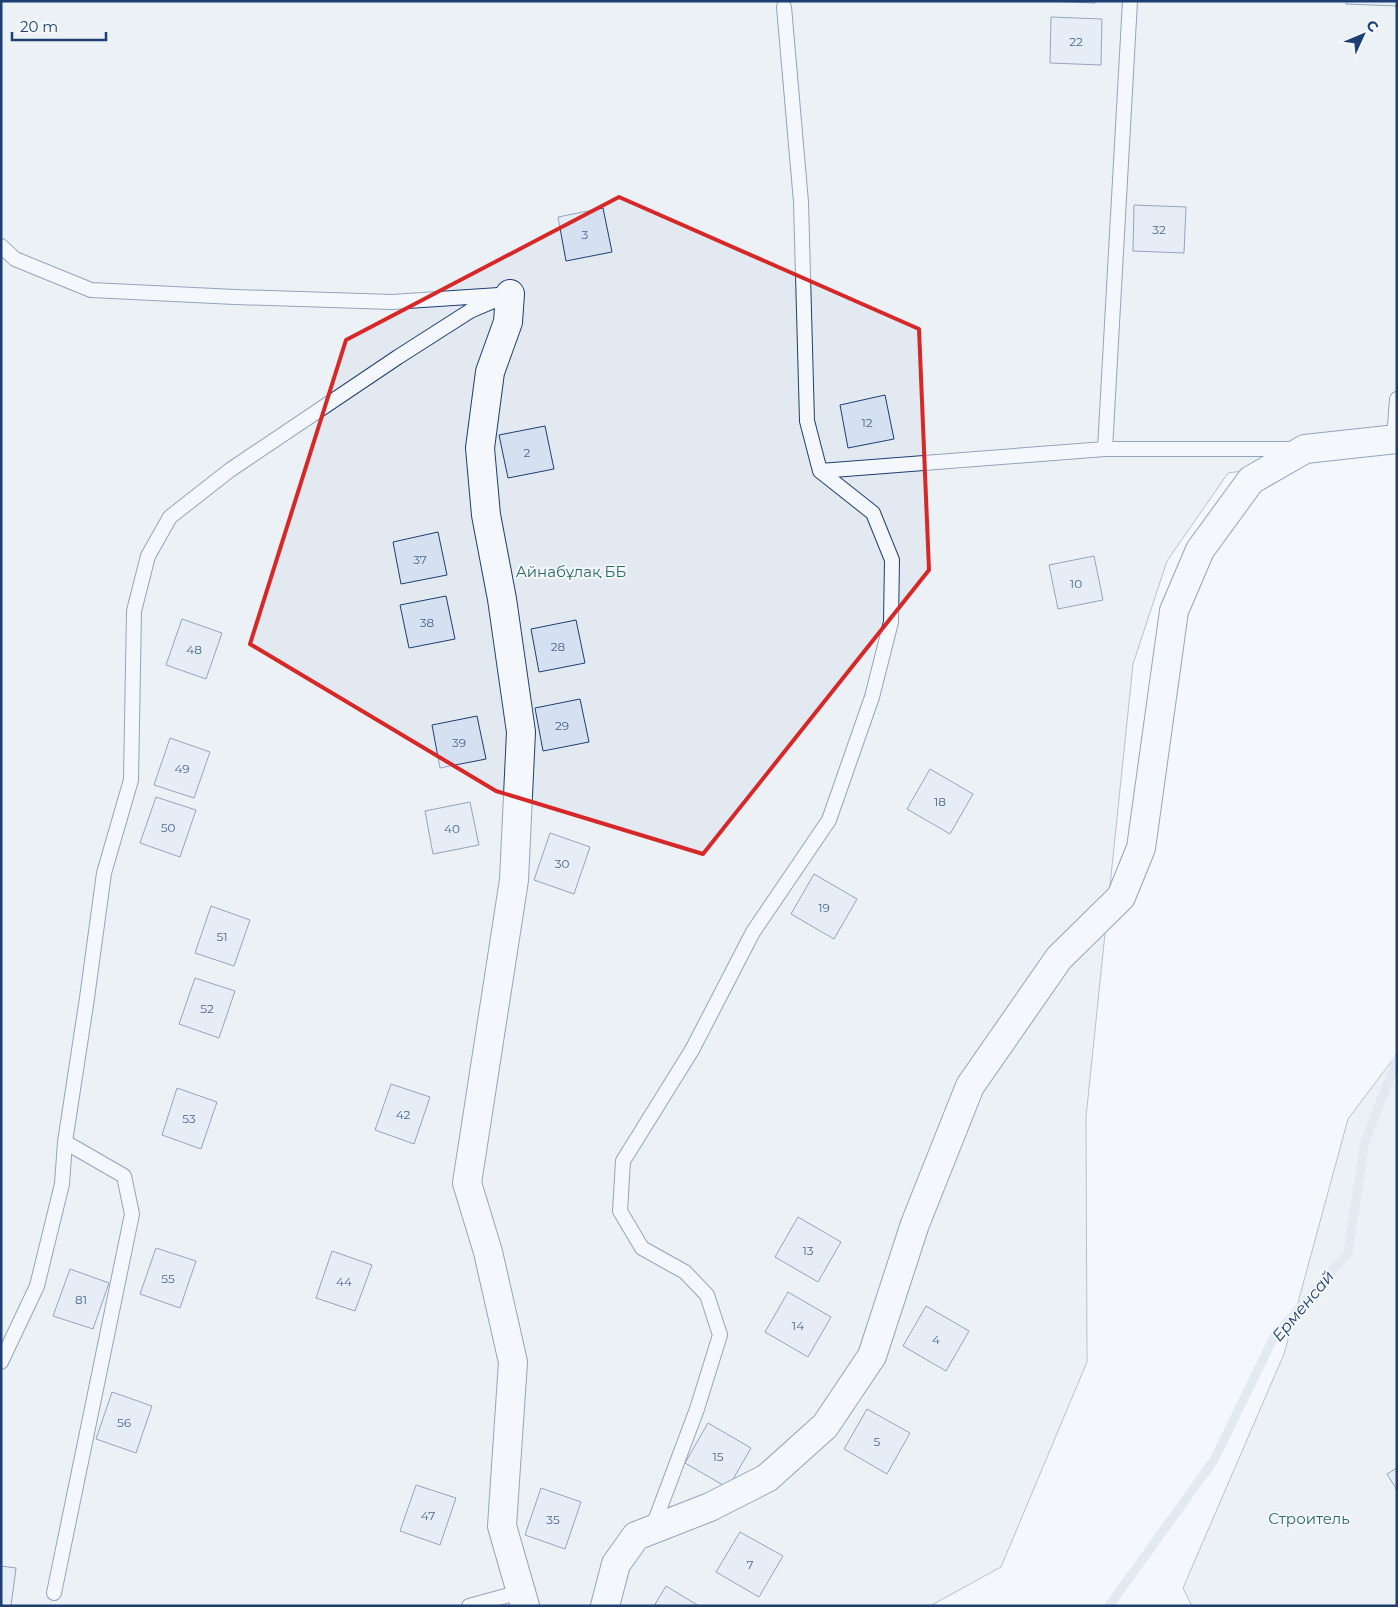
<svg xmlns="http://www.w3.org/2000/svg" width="1398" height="1607" font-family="Montserrat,sans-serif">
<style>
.green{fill:#e3e9f0;stroke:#687fa3}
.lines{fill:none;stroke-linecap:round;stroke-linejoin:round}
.stream{stroke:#cfd7e4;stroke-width:9}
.building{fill:#d5e0f0;stroke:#1d3f73}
.lane-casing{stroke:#1d3f73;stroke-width:16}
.street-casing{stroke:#1d3f73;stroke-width:30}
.lane{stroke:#f4f7fb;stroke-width:14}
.street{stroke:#f4f7fb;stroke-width:28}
.marked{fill:none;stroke:#d62828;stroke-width:4;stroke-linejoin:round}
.labels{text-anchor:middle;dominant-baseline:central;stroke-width:4;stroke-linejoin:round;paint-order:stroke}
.number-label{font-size:12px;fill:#4b6792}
.park-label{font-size:15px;fill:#2c6c60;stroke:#f4f7fb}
.water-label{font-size:16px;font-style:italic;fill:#1d3f73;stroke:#f4f7fb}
</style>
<rect width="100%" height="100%" fill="#f4f7fb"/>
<path class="green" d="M1 1H1397V450L1228 473 1167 561 1133 664 1086 1117 1087 1362 1001 1567 930 1606H1Z
M1397 1054V1606H1192L1183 1588 1284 1354 1348 1119Z"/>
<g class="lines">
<path class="stream" d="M1109 1606 1214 1460 1274 1337 1348 1253 1365 1141 1397 1060"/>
</g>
<path class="building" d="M1044 1H1095V3Z
M1346 1H1397V6L1346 4Z
M1051 17 1102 19 1101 65 1050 63Z
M1134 205 1186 207 1184 253 1133 251Z
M603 208 612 252 566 261 558 217Z
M885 395 894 439 848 448 840 405Z
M545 426 554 469 508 478 499 435Z
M438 532 447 575 401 584 393 542Z
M1094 556 1103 600 1058 609 1049 565Z
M446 596 455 639 409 648 400 605Z
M182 619 222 633 206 679 166 665Z
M576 620 585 663 539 672 531 629Z
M580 699 589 742 543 751 535 708Z
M477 716 486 759 440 768 432 725Z
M170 738 210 752 194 798 154 785Z
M930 769 973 794 950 834 907 809Z
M156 797 196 810 180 857 140 843Z
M470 802 479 845 433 854 425 811Z
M550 833 590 847 574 894 534 880Z
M814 874 857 899 834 939 791 914Z
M211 906 250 920 234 966 195 953Z
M195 978 235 991 219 1038 179 1024Z
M391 1084 430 1097 414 1144 375 1130Z
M177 1088 217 1102 201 1149 162 1135Z
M798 1217 841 1242 818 1282 775 1257Z
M156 1248 196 1261 180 1308 140 1294Z
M332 1251 372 1265 355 1311 316 1298Z
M70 1269 109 1283 93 1329 53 1316Z
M788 1292 831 1317 808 1357 765 1332Z
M926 1306 969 1331 946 1371 903 1346Z
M112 1392 152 1406 136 1453 96 1439Z
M867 1409 910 1433 887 1474 844 1449Z
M708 1423 751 1448 728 1488 685 1463Z
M1397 1468V1490L1387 1474Z
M416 1485 456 1498 440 1545 400 1531Z
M541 1488 581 1502 565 1549 525 1535Z
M740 1532 783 1556 759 1597 716 1572Z
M1 1566 16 1568 11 1606H1Z
M666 1586 699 1606H654Z"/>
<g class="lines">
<g class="lane-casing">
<path id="lane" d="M1 246 15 259 91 290 235 297 392 302 499 295
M1394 439 1397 399
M1105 449 1130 1
M820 471 1105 449H1295
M1 1362 37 1286 62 1184 65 1142 87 998 104 873 131 780 134 611 148 556 170 517 230 470 398 357 470 311 510 294
M652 1529 697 1409 720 1335 707 1295 685 1272 642 1248 620 1211 623 1161 692 1050 753 932 829 820 872 697 891 622 892 560 873 513 820 471 807 421 801 202 784 7
M54 1593 132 1214 124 1176 65 1142
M469 1606 520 1592"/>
</g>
<g class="street-casing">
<path id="street" d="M510 294 508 322 490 372 480 448 486 515 502 599 521 732 514 880 467 1183 488 1252 513 1362 502 1526 525 1606
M605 1606 616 1564 636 1536 710 1507 767 1478 825 1426 872 1356 915 1224 970 1086 1059 958 1121 897 1141 848 1174 611 1200 550 1251 480 1305 449 1397 439"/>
</g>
<use href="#lane" class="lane"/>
<use href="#street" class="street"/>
</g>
<path d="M0 0H1398V1607H0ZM619 197 919 329 929 570 703 854 496 791 250 644 346 340Z" fill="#f4f7fb" fill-opacity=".55" fill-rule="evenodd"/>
<path class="marked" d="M619 197 919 329 929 570 703 854 496 791 250 644 346 340Z"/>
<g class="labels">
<g class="number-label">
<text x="1076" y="41">22</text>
<text x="1159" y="229">32</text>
<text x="585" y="234">3</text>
<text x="867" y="422">12</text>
<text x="527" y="452">2</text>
<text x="420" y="559">37</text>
<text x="1076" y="583">10</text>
<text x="427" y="622">38</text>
<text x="558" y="646">28</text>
<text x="194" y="649">48</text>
<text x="562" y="725">29</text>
<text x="459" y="742">39</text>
<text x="182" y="768">49</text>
<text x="940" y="801">18</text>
<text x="168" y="827">50</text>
<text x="452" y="828">40</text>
<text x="562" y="863">30</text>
<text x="824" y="907">19</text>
<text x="222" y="936">51</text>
<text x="207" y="1008">52</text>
<text x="403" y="1114">42</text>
<text x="189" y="1118">53</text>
<text x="808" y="1250">13</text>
<text x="168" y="1278">55</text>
<text x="344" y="1281">44</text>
<text x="81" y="1299">81</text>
<text x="798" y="1325">14</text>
<text x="936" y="1339">4</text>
<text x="124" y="1422">56</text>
<text x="877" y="1441">5</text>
<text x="718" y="1456">15</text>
<text x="428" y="1515">47</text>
<text x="553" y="1519">35</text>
<text x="750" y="1564">7</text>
</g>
<g class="park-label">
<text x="571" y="571">Айнабұлақ ББ</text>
<text x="1309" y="1518">Строитель</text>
</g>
<g class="water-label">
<text transform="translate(1303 1306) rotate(-50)">Ерменсай</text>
</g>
</g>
<rect width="1398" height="1607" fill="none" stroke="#1d3f73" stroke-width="5"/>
<g transform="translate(1363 35) rotate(46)" stroke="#f4f7fb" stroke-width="4" paint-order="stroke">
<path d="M0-4L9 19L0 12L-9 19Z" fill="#1d3f73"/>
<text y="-8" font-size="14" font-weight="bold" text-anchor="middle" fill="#1d3f73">С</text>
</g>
<path d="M12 32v8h94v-8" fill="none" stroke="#1d3f73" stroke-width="2.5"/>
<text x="20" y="32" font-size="15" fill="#1d3f73" stroke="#f4f7fb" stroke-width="4" paint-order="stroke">20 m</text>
</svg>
